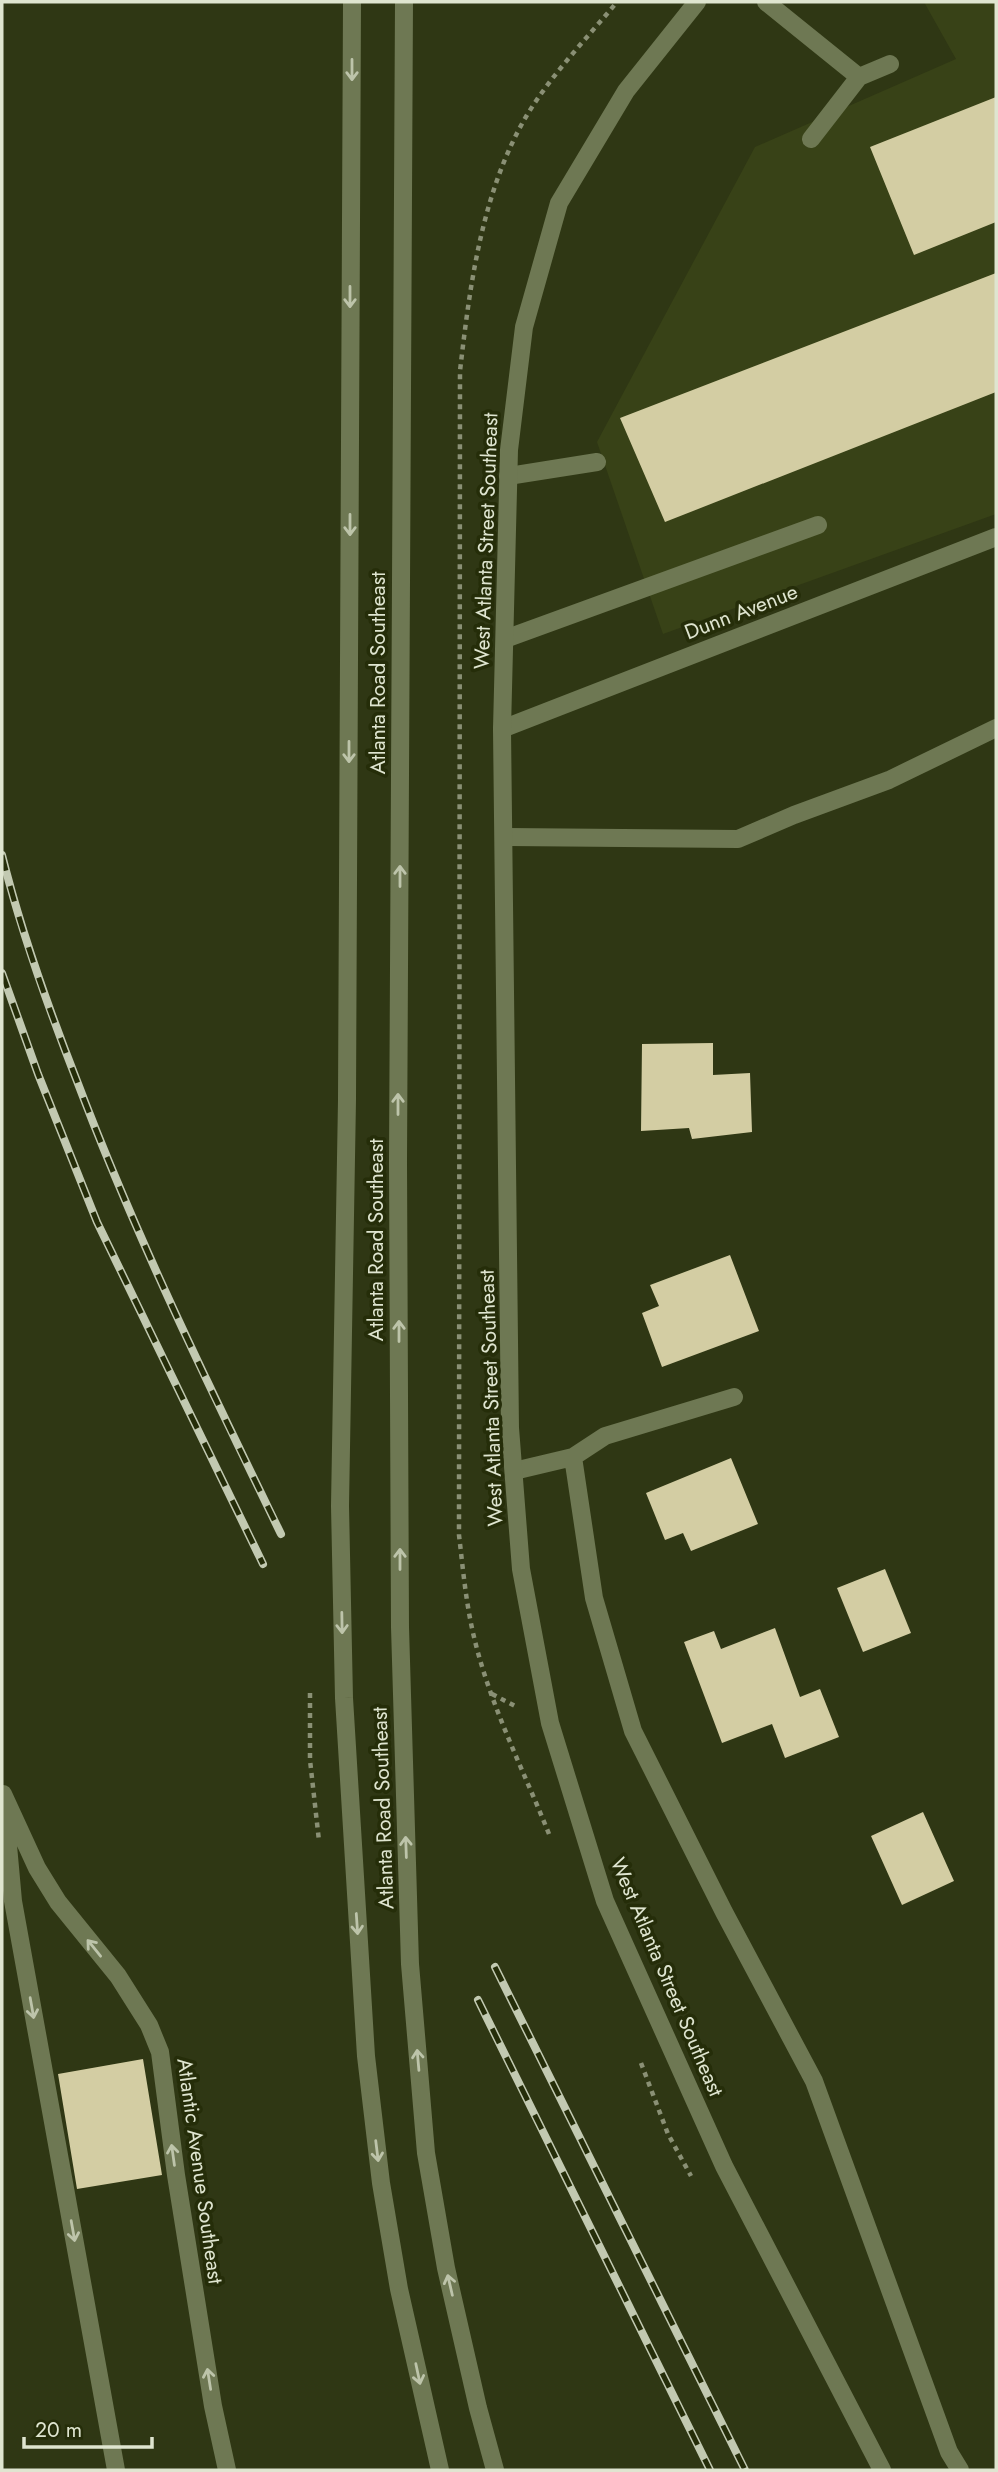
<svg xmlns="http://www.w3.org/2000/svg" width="998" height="2472" font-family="Jost,sans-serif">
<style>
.built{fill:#384217}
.building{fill:#d3cda3}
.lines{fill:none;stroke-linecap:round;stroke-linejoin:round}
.path{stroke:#8a9075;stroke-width:4.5;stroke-dasharray:5 5;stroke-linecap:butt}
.lane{stroke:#6e7853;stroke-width:18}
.street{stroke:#6e7853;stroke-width:18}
.secondary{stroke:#6e7853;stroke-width:18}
.rail-casing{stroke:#c2c9b1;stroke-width:8}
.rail{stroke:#252d09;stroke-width:5;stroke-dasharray:16;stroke-linecap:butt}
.oneway{stroke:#bdc4aa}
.labels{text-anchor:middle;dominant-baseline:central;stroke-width:7;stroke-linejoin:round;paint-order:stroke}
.street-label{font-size:21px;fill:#dfe5d0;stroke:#252d09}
</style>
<rect width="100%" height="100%" fill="#2f3714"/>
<path class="built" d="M924 2H996V514L663 634 597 442 755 147 956 59Z"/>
<path class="building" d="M996 97V222L914 255 870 147Z
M996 273V392L665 522 620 418Z
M713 1043V1075L750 1073 752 1132 692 1139 689 1128 641 1131 642 1044Z
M730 1255 759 1331 662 1367 642 1313 659 1306 650 1285Z
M731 1458 758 1524 691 1551 683 1533 665 1540 646 1493Z
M885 1569 911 1633 863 1652 837 1588Z
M775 1628 800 1697 820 1689 839 1737 785 1758 772 1724 722 1743 684 1642 714 1631 721 1649Z
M923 1812 954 1881 902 1905 871 1836Z
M143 2059 162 2175 77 2189 58 2074Z"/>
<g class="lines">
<path class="path" d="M310 1693V1760L319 1841
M492 1694 515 1706
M549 1834C523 1769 490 1705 474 1637 466 1604 463 1569 459 1535L460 371C470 284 482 191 527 115 552 74 587 38 617 2
M641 2063 668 2134 691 2176"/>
<path class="lane" d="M766 2 859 77 890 64
M811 139 859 77
M508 476 597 462
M505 639 818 525
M734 1397 605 1436 573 1457 594 1598 633 1731 724 1912 814 2081 949 2452 960 2470
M514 1471 573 1457"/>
<path class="street" d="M502 729 996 537
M505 837 738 839 794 815 889 780 996 728
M3 1794 37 1868 58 1902 118 1976 149 2025 160 2052 176 2175 213 2406 227 2470
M5 1812 13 1901 116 2470"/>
<path class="secondary" d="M352 2 347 1100 340 1506 344 1698 366 2056 381 2183 399 2289 440 2470
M404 2 398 1162 400 1627 410 1964 426 2153 446 2268 478 2408 495 2470
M697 2 626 91 559 203 524 327 509 450 502 729 510 1428 521 1569 550 1723 605 1901 724 2166 882 2470"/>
<g class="rail-casing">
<path id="rail" d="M2 855C21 932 48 1007 77 1081 136 1237 208 1384 281 1534
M2 973 38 1074 97 1222 263 1564
M495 1967 745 2470
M478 2000 710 2470"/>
</g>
<use href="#rail" class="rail"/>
</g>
<defs><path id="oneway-shaft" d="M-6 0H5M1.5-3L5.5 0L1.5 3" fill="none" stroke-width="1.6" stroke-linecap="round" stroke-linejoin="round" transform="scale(1.75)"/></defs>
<g class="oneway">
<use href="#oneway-shaft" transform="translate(352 70) rotate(90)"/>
<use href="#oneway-shaft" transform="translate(350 297) rotate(90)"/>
<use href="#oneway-shaft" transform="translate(350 525) rotate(90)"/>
<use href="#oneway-shaft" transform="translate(349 752) rotate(90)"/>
<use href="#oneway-shaft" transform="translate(400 876) rotate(-90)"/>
<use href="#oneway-shaft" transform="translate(398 1104) rotate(-90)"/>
<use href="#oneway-shaft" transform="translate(399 1331) rotate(-90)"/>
<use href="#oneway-shaft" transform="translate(400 1559) rotate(-90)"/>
<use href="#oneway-shaft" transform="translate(342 1623) rotate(89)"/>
<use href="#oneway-shaft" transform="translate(406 1847) rotate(-92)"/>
<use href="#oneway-shaft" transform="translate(357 1924) rotate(86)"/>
<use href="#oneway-shaft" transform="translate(94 1948) rotate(-129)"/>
<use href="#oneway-shaft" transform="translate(32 2008) rotate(80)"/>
<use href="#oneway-shaft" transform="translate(418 2060) rotate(-95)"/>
<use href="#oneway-shaft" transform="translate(377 2151) rotate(83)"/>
<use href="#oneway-shaft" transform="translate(173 2155) rotate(-98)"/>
<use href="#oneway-shaft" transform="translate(73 2231) rotate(80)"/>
<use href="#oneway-shaft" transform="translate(450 2285) rotate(-103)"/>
<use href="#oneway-shaft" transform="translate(418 2374) rotate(78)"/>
<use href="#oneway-shaft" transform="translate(209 2379) rotate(-99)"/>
</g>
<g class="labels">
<g class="street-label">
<text transform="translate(486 541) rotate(-88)">West Atlanta Street Southeast</text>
<text transform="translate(741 612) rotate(-21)">Dunn Avenue</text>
<text transform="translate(378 673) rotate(-90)">Atlanta Road Southeast</text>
<text transform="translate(376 1240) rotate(-90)">Atlanta Road Southeast</text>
<text transform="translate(491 1398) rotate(-92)">West Atlanta Street Southeast</text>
<text transform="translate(383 1808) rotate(-92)">Atlanta Road Southeast</text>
<text transform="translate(667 1977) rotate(67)">West Atlanta Street Southeast</text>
<text transform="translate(200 2171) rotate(82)">Atlantic Avenue Southeast</text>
</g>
</g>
<rect width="998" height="2472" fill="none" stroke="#dfe5d0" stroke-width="7"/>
<path d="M24 2437v10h128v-10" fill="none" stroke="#dfe5d0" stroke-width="3.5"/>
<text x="35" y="2437" font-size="21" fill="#dfe5d0" stroke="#252d09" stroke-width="5" paint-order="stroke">20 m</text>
</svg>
